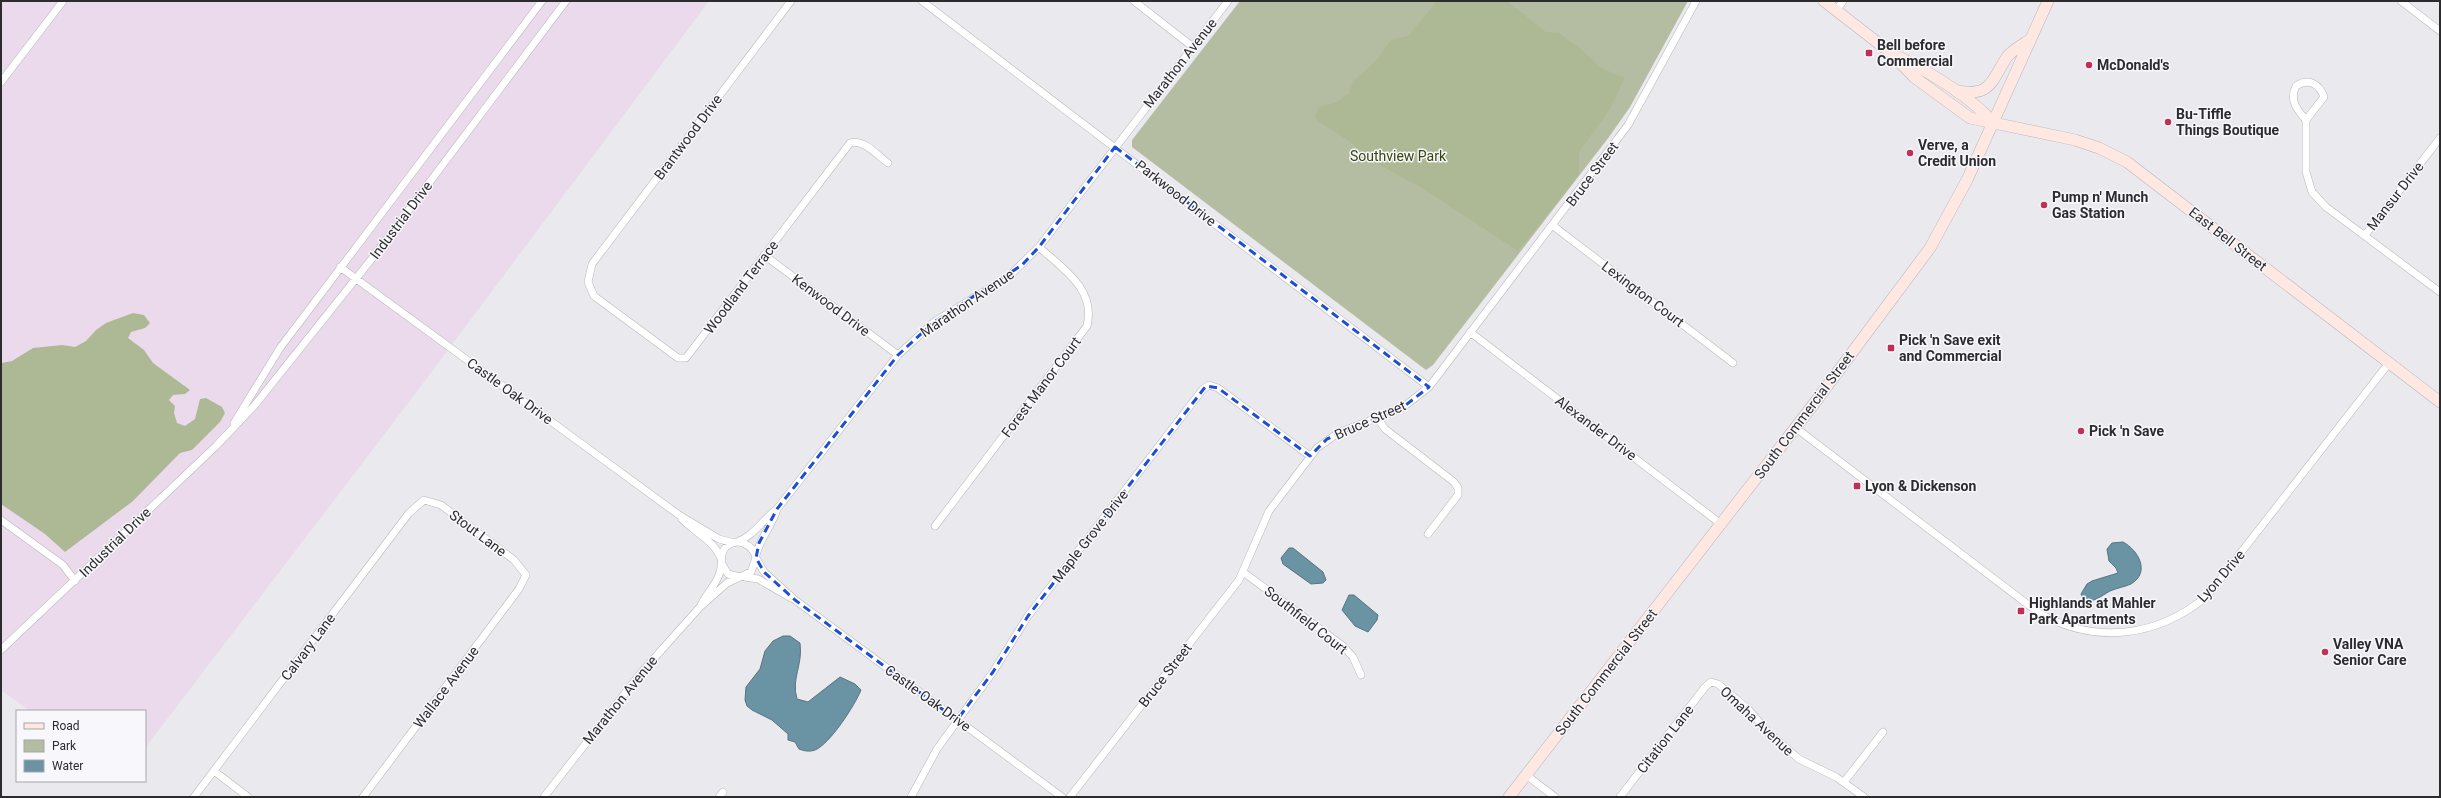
<svg xmlns="http://www.w3.org/2000/svg" width="2441" height="798" font-family="Roboto,sans-serif">
<style>
.industrial{fill:#eadaec}
.green{fill:#b4bda2}
.forest{fill:#adb995}
.water{fill:#6a93a4;stroke:#577481}
.lines{fill:none;stroke-linecap:round;stroke-linejoin:round}
.street-casing{stroke:#b6b6bb;stroke-width:8}
.secondary-casing{stroke:#b6b6bb;stroke-width:12}
.street{stroke:#fff;stroke-width:7}
.secondary{stroke:#ffe8e2;stroke-width:11}
.marked{fill:none;stroke:#1d4ed8;stroke-width:3;stroke-dasharray:8 5;stroke-linejoin:round}
.poi-dot{fill:#bf2f56;stroke:#f7f7fc;stroke-width:1.5}
.labels{text-anchor:middle;dominant-baseline:central;stroke-width:3;stroke-linejoin:round;paint-order:stroke}
.poi-label{font-size:14px;font-weight:bold;fill:#2c2c2e;stroke:#f7f7fc;text-anchor:start}
.street-label{font-size:14px;fill:#2c2c2e;stroke:#f7f7fc}
.park-label{font-size:14px;fill:#374409;stroke:#f7f7fc}
</style>
<rect width="100%" height="100%" fill="#e9e9ee"/>
<path class="industrial" d="M1 1H709L412 398 145 748V711H30L1 690Z"/>
<path class="green" d="M1240 1H1688L1630 107 1609 137 1433 365 1426 370 1132 147V140Z"/>
<path class="forest" d="M1437 1H1507L1546 32 1559 33 1581 49 1599 66 1618 76 1625 77 1610 109 1579 152V175L1518 251 1427 191 1378 164 1346 139 1318 121 1315 116 1319 107 1335 103 1349 93 1353 81 1374 63 1392 39 1408 36Z
M133 313 144 315 150 323 145 328 131 332 128 338 144 350 153 363 190 390 185 394 173 395 169 400 175 406 174 413 177 423 185 426 195 419 200 399 206 398 222 407 225 413 220 422 192 450 180 453 133 501 65 552 45 534 1 504V363L12 361 33 348 62 345 75 347 86 341 96 330 106 323Z"/>
<path class="water" d="M2123 542C2138 550 2151 572 2131 584 2124 587 2117 588 2110 591 2101 596 2095 602 2084 601L2081 594 2087 584 2092 581 2118 573 2116 568 2109 561 2107 549 2112 543Z
M1289 548H1293L1323 572 1326 580 1323 583 1311 584 1283 564 1281 558Z
M1349 595H1354L1378 615 1377 620 1368 632 1355 626 1342 610Z
M783 636H790L800 643C803 666 791 678 797 699L808 702 840 677 855 684 861 690C855 705 830 744 815 750 810 752 804 751 799 749L795 742 788 740V734L772 720 752 710 747 706 745 700 746 687 760 669 765 651 773 641Z"/>
<g class="lines">
<g class="street-casing">
<path id="street" d="M791 1 592 264 588 282 594 296 678 358H686L850 143C863 138 878 156 888 163
M922 1 1429 387
M1134 1 1193 47
M2401 1 2440 31
M1836 11 1843 1
M1 82 63 1
M2306 120C2297 110 2289 100 2296 86 2308 78 2319 83 2324 97L2306 120V172L2312 192 2326 207 2440 292
M1552 225 1733 363
M2365 235 2440 138
M764 255 898 355
M340 267 679 515 719 539 734 543
M1470 332 1721 524
M1378 419 1385 429 1454 482 1458 488V495L1428 534
M234 423 280 348 542 1
M1796 428 2039 613C2096 645 2158 637 2207 596L2389 363
M682 519C694 532 715 541 721 559
M1 520 63 565 75 581
M935 526 1087 326C1096 289 1063 269 1039 247
M737 542C754 536 763 519 777 509L898 355 934 322 1008 277 1039 247 1228 1
M756 555C760 538 772 526 777 509
M756 558 764 572 795 600 1062 797
M1243 572 1343 646 1353 657 1361 675
M745 577 758 579 791 598
M701 605C706 594 717 584 720 572 723 564 719 555 725 548 736 536 753 544 756 558L751 572 740 577 728 574 722 564
M1 650 216 446 254 406 374 256 566 1
M214 771 248 797
M1526 775 1555 797
M1844 782 1883 732
M194 797 409 513 424 500 441 505 514 560 526 575 519 589 363 797
M544 797 640 674 700 607 727 583 740 577
M719 797 723 792
M911 797 937 749 993 672 1028 616 1203 389 1209 385 1218 388 1310 456
M1070 797 1239 580 1269 511 1317 448 1338 433 1402 408 1429 387 1628 125 1696 1
M1620 797 1705 687 1711 682 1718 684 1748 709 1769 733 1799 759 1836 777 1864 797"/>
</g>
<g class="secondary-casing">
<path id="secondary" d="M1824 1 1891 53 1914 77 1970 118 2075 140 2099 148 2127 162 2440 402
M1899 57C1933 74 1968 95 1994 123
M1956 91C1992 97 1991 81 2007 57 2012 50 2023 45 2029 40
M1509 797 1813 405 1930 248 1967 180 2048 1"/>
</g>
<use href="#street" class="street"/>
<use href="#secondary" class="secondary"/>
</g>
<path class="marked" d="M1115 147 1429 387 1402 408 1327 439 1310 456 1218 388 1206 386 1028 616 993 672 957 720 795 600 764 572 756 558 759 543 777 509 898 355 934 322 1022 265 1039 247Z"/>
<g class="poi-dot">
<rect x="1865" y="49" width="8" height="8" rx="2"/>
<circle cx="2089" cy="65" r="4"/>
<circle cx="2168" cy="122" r="4"/>
<circle cx="1910" cy="153" r="4"/>
<circle cx="2044" cy="205" r="4"/>
<rect x="1887" y="344" width="8" height="8" rx="2"/>
<circle cx="2081" cy="431" r="4"/>
<rect x="1853" y="482" width="8" height="8" rx="2"/>
<rect x="2017" y="607" width="8" height="8" rx="2"/>
<circle cx="2325" cy="652" r="4"/>
</g>
<g class="labels">
<g class="poi-label">
<text x="1877" y="45">Bell before<tspan x="1877" dy="16">Commercial</tspan></text>
<text x="2097" y="65">McDonald's</text>
<text x="2176" y="114">Bu-Tiffle<tspan x="2176" dy="16">Things Boutique</tspan></text>
<text x="1918" y="145">Verve, a<tspan x="1918" dy="16">Credit Union</tspan></text>
<text x="2052" y="197">Pump n' Munch<tspan x="2052" dy="16">Gas Station</tspan></text>
<text x="1899" y="340">Pick 'n Save exit<tspan x="1899" dy="16">and Commercial</tspan></text>
<text x="2089" y="431">Pick 'n Save</text>
<text x="1865" y="486">Lyon &amp; Dickenson</text>
<text x="2029" y="603">Highlands at Mahler<tspan x="2029" dy="16">Park Apartments</tspan></text>
<text x="2333" y="644">Valley VNA<tspan x="2333" dy="16">Senior Care</tspan></text>
</g>
<g class="street-label">
<text transform="translate(1180 63) rotate(-52)">Marathon Avenue</text>
<text transform="translate(688 137) rotate(-53)">Brantwood Drive</text>
<text transform="translate(1592 174) rotate(-53)">Bruce Street</text>
<text transform="translate(1176 193) rotate(38)">Parkwood Drive</text>
<text transform="translate(2395 196) rotate(-52)">Mansur Drive</text>
<text transform="translate(401 220) rotate(-53)">Industrial Drive</text>
<text transform="translate(2228 239) rotate(38)">East Bell Street</text>
<text transform="translate(741 287) rotate(-53)">Woodland Terrace</text>
<text transform="translate(1643 294) rotate(37)">Lexington Court</text>
<text transform="translate(967 303) rotate(-34)">Marathon Avenue</text>
<text transform="translate(831 305) rotate(37)">Kenwood Drive</text>
<text transform="translate(1041 387) rotate(-53)">Forest Manor Court</text>
<text transform="translate(510 391) rotate(36)">Castle Oak Drive</text>
<text transform="translate(1804 415) rotate(-53)">South Commercial Street</text>
<text transform="translate(1370 420) rotate(-24)">Bruce Street</text>
<text transform="translate(1596 428) rotate(37)">Alexander Drive</text>
<text transform="translate(478 533) rotate(37)">Stout Lane</text>
<text transform="translate(1090 536) rotate(-52)">Maple Grove Drive</text>
<text transform="translate(115 542) rotate(-44)">Industrial Drive</text>
<text transform="translate(2221 576) rotate(-49)">Lyon Drive</text>
<text transform="translate(1306 620) rotate(38)">Southfield Court</text>
<text transform="translate(308 647) rotate(-53)">Calvary Lane</text>
<text transform="translate(1606 672) rotate(-52)">South Commercial Street</text>
<text transform="translate(1165 675) rotate(-52)">Bruce Street</text>
<text transform="translate(446 687) rotate(-53)">Wallace Avenue</text>
<text transform="translate(928 698) rotate(36)">Castle Oak Drive</text>
<text transform="translate(620 700) rotate(-51)">Marathon Avenue</text>
<text transform="translate(1757 721) rotate(43)">Omaha Avenue</text>
<text transform="translate(1665 739) rotate(-52)">Citation Lane</text>
</g>
<g class="park-label">
<text x="1398" y="156">Southview Park</text>
</g>
</g>
<rect width="2441" height="798" fill="none" stroke="#2c2c2e" stroke-width="4"/>
<rect x="16" y="710" width="130" height="72" fill="#f7f7fc" stroke="#a6a6aa"/>
<rect x="24" y="723" width="20" height="6" fill="#ffe8e2" stroke="#a6a6aa"/>
<text x="52" y="730" font-size="12" fill="#2c2c2e">Road</text>
<rect x="24" y="740" width="20" height="12" fill="#b4bda2" stroke="#a6a6aa"/>
<text x="52" y="750" font-size="12" fill="#2c2c2e">Park</text>
<rect x="24" y="760" width="20" height="12" fill="#6a93a4" stroke="#a6a6aa"/>
<text x="52" y="770" font-size="12" fill="#2c2c2e">Water</text>
</svg>
